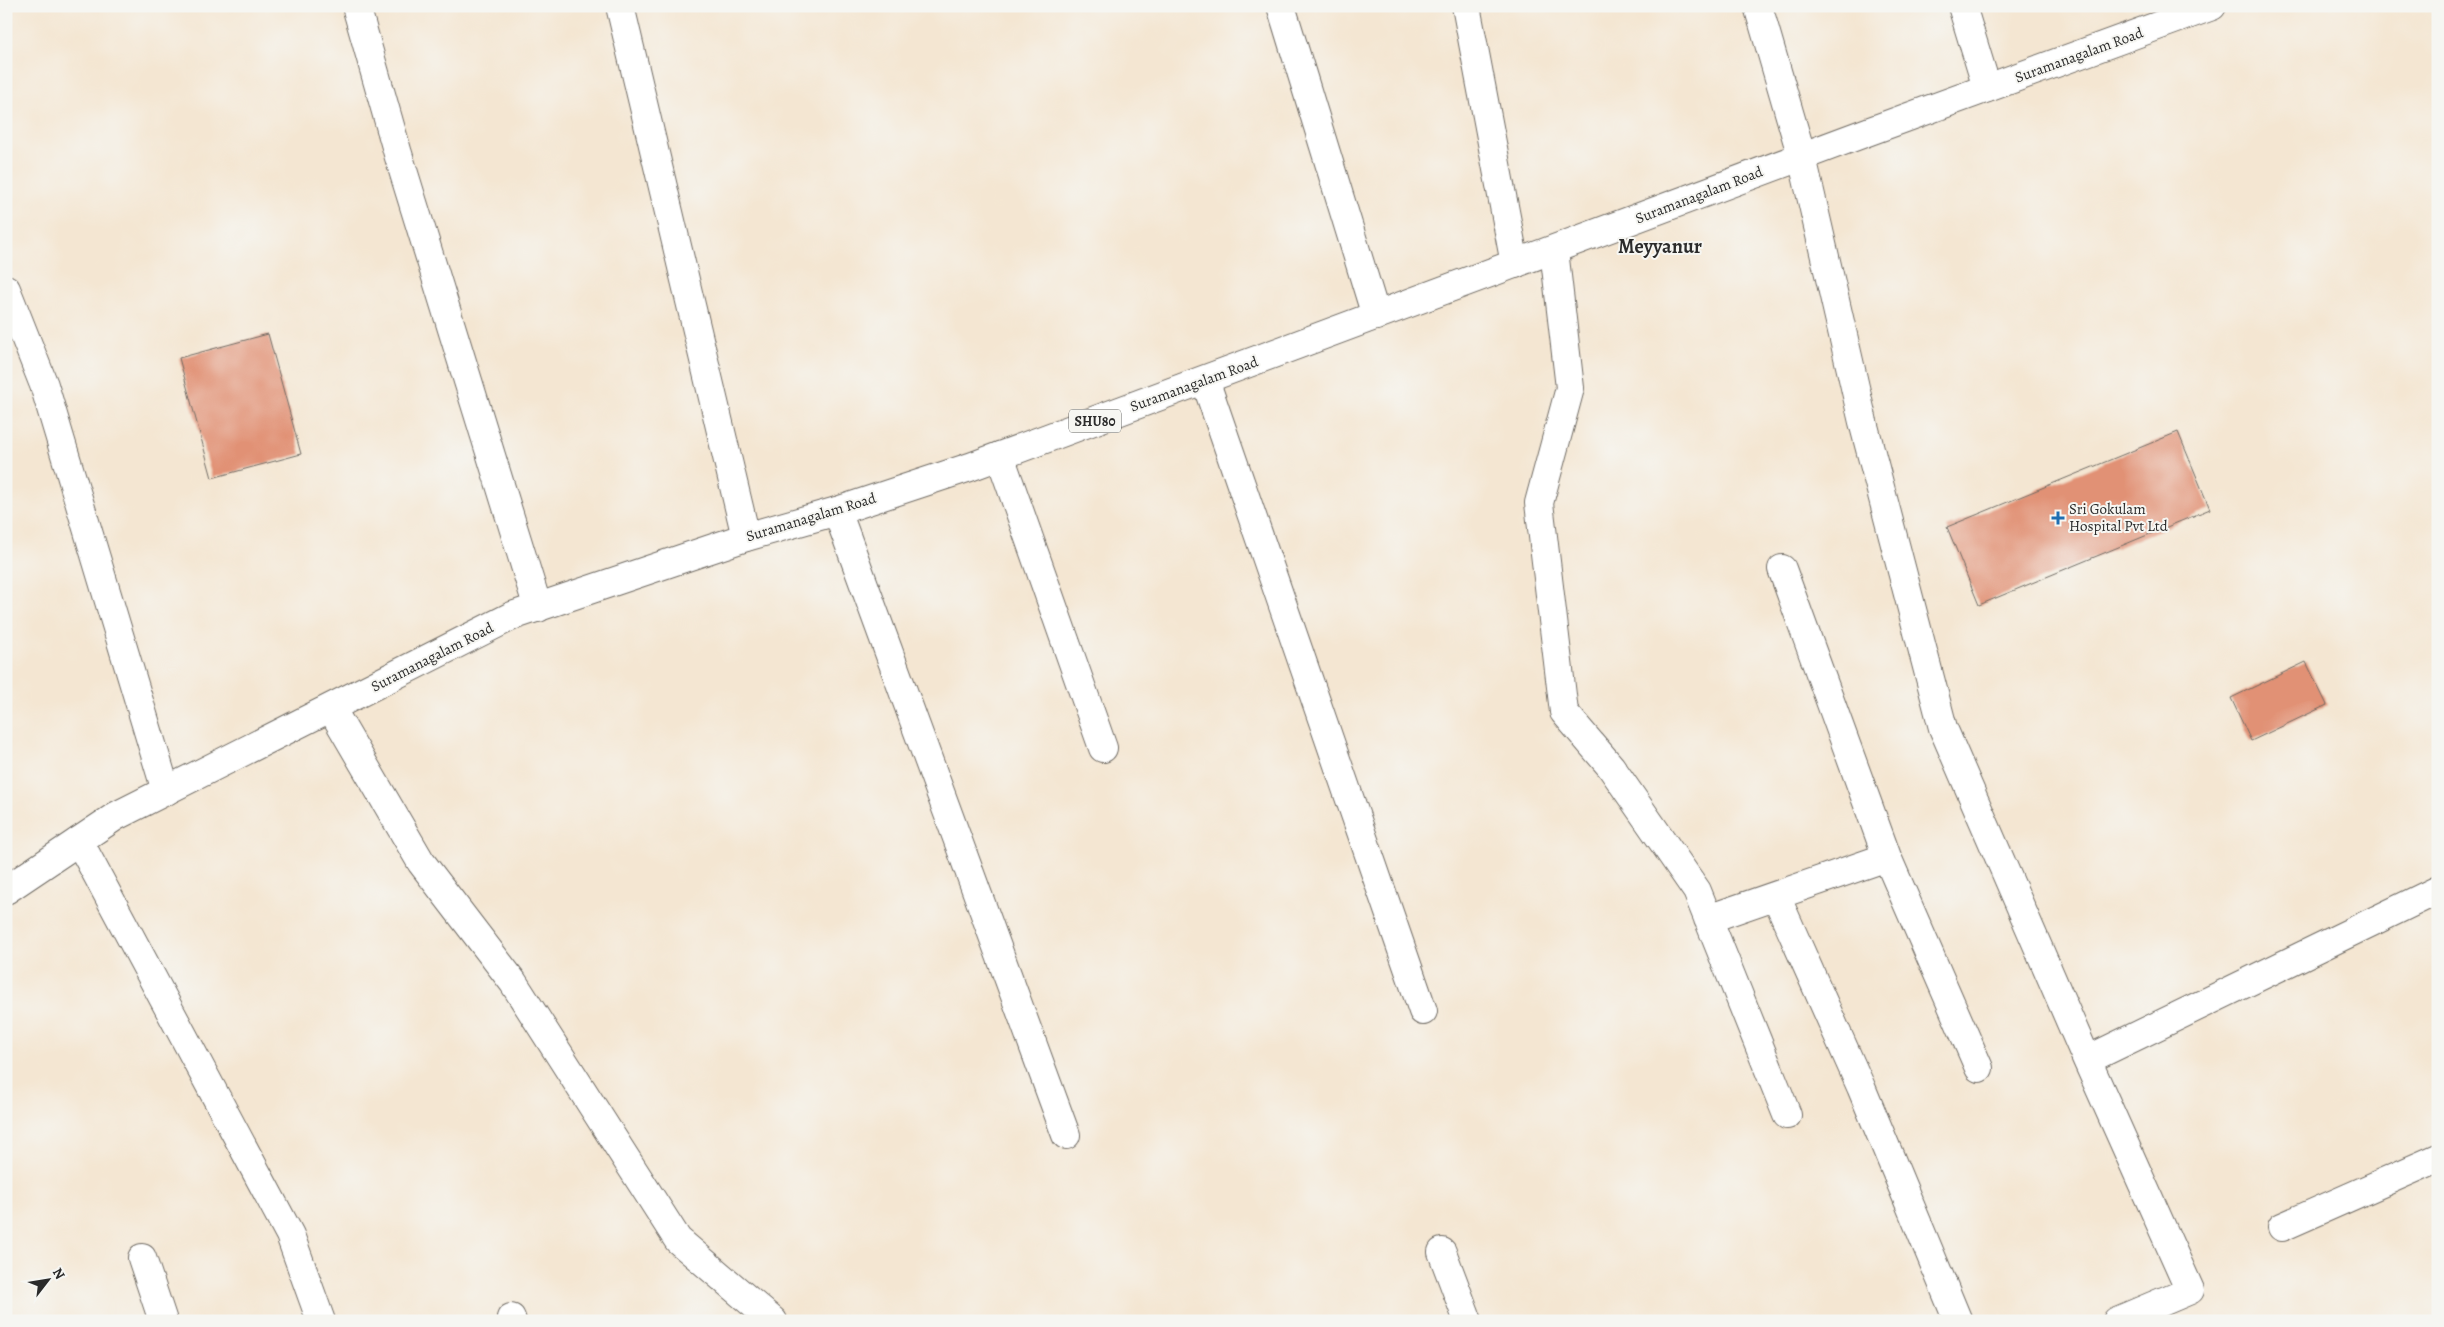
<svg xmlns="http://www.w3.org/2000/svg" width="2444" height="1327" font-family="Alegreya,serif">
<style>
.building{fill:#e19175}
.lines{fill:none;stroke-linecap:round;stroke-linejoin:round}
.street-casing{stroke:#716c65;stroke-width:30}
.primary-casing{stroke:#716c65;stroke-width:30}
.street{stroke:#fff;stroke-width:28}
.primary{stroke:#fff;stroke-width:28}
.poi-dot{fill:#1f6fb2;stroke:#f6f6f2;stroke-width:2}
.labels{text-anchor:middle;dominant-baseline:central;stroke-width:4;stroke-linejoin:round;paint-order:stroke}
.shield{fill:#f6f6f2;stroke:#686867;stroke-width:1}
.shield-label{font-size:14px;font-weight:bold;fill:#2b2b2b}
.street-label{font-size:15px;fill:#2b2b2b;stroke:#f6f6f2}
.poi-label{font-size:15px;fill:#2b2b2b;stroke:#f6f6f2;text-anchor:start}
.district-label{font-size:20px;font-weight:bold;fill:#2b2b2b;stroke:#f6f6f2}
</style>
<rect width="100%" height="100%" fill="#f6f6f2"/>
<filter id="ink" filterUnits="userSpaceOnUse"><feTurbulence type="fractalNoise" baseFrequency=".02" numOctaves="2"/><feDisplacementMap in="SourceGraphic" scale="10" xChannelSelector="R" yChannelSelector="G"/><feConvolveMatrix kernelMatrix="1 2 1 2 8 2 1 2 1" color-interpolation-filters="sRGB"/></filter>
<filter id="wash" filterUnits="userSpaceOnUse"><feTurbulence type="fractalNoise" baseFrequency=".0096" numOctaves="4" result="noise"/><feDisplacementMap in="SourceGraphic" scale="20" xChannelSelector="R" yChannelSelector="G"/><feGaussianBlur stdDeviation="1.12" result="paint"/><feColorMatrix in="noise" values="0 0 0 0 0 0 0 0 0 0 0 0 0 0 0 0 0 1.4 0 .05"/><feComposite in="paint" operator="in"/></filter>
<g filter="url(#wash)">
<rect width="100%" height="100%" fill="#f4e6d2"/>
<g id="blocks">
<path class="building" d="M268 334 301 454 212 478 179 358Z
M2178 432 2210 509 1979 605 1947 527Z
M2306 662 2327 705 2251 741 2231 698Z"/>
</g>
</g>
<g filter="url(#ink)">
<use href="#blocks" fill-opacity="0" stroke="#716c65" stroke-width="1"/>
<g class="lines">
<g class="street-casing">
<path id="street" d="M356 6 398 154 538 608
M620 6 746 537
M1281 6 1376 316
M1466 6 1515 264
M1758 6 1802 157 1863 422 1943 728 2087 1060 2190 1290 2117 1321
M1962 6 1987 88
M1554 250 1570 388 1539 503 1564 712 1611 767 1697 891 1787 1115
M6 289 44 385 166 791
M1205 380 1423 1011
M1000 456 1103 748
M837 511 1066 1135
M331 708 421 862 513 982 678 1240 773 1321
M79 841 290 1235 321 1321
M1887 857 1979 1068
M1776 896 1861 1087 1958 1321
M1708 919 1887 857 1782 569
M2087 1060 2438 890
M2282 1227 2438 1158
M1442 1252 1468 1321
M142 1258 163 1321
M511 1318 512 1321"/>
</g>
<g class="primary-casing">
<path id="primary" d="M6 890 116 816 512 616 746 537 837 511 970 467 1870 131 2212 6"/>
</g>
<use href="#street" class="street"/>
<use href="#primary" class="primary"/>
</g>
</g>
<path class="poi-dot" d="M2055.5 510.5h5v5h5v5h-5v5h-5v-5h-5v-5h5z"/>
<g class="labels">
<rect class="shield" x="1069" y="409.5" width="52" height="23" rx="4"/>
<g class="shield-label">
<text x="1095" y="421">SHU80</text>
</g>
<g class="street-label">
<text transform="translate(2079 55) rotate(-20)">Suramanagalam Road</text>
<text transform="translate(1699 195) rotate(-21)">Suramanagalam Road</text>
<text transform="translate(1194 384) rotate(-20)">Suramanagalam Road</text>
<text transform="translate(811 517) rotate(-17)">Suramanagalam Road</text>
<text transform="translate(432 657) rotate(-27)">Suramanagalam Road</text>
</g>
<g class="poi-label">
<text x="2069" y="509">Sri Gokulam<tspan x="2069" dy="17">Hospital Pvt Ltd</tspan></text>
</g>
<g class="district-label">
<text x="1660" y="246">Meyyanur</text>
</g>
</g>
<rect width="2444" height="1327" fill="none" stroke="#f6f6f2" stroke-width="25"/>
<g transform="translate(48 1280) rotate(59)" stroke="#f6f6f2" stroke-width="4" paint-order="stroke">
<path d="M0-4L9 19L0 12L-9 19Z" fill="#2b2b2b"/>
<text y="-8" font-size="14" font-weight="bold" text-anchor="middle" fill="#2b2b2b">N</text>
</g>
</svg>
